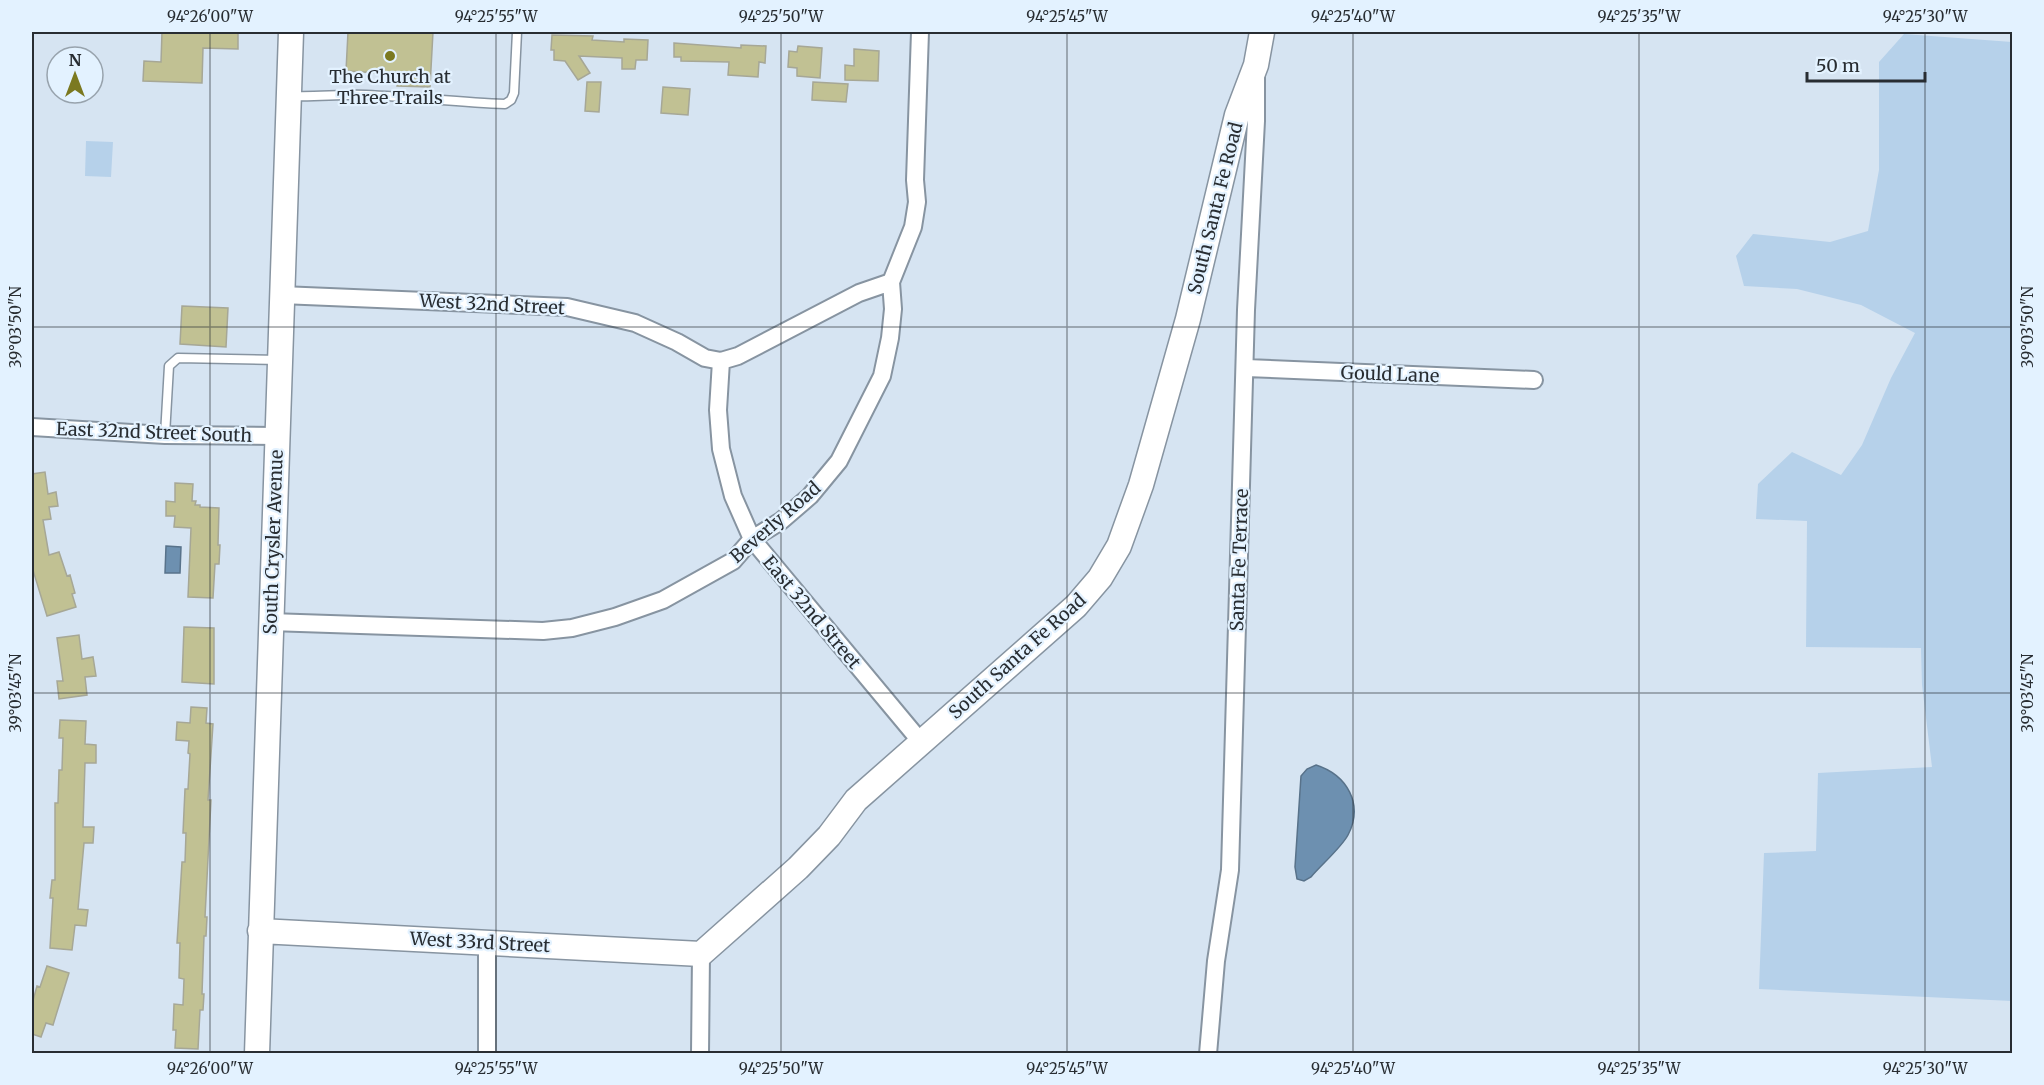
<svg xmlns="http://www.w3.org/2000/svg" width="2044" height="1085" font-family="Merriweather,serif">
<style>
.green{fill:#b6d1ea}
.water{fill:#6d90b0;stroke:#58728a;stroke-width:1.5}
.building{fill:#c1c193;stroke:#a6a796;stroke-width:1.5}
.lines{fill:none;stroke-linecap:round;stroke-linejoin:round}
.lane-casing{stroke:#8794a1;stroke-width:11}
.street-casing{stroke:#8794a1;stroke-width:20}
.secondary-casing{stroke:#8794a1;stroke-width:27}
.lane{stroke:#fff;stroke-width:8}
.street{stroke:#fff;stroke-width:16}
.secondary{stroke:#fff;stroke-width:24}
.ticks{fill:none;stroke:#282d32;stroke-width:1.5;stroke-opacity:0.45}
.poi-dot{fill:#7b7920;stroke:#e3f2ff;stroke-width:2}
.labels{text-anchor:middle;dominant-baseline:central;stroke-width:4.5;stroke-linejoin:round;paint-order:stroke}
.poi-label{font-size:18px;fill:#282d32;stroke:#e3f2ff}
.street-label{font-size:18px;fill:#282d32;stroke:#e3f2ff}
.neatline{fill:none;stroke:#282d32;stroke-width:2}
.ticks-label{font-size:15px;text-anchor:middle;fill:#282d32}
</style>
<rect width="100%" height="100%" fill="#d6e4f2"/>
<path class="green" d="M1904 34 2012 42V1001L1759 989 1764 853 1816 851 1818 773 1932 767 1922 685 1921 648 1806 647 1807 521 1756 519 1758 484 1792 452 1841 475 1862 445 1891 378 1915 333 1861 305 1797 289 1744 286 1736 256 1753 234 1830 242 1868 231 1879 170V62Z
M86 141 113 142 111 177 85 176Z"/>
<path class="water" d="M166 546 181 547 180 573H165Z
M1316 765C1347 775 1364 804 1348 835 1341 848 1321 865 1311 877L1304 881 1297 879 1295 867 1301 776 1307 769Z"/>
<path class="building" d="M162 32H238V49L203 48 202 83 143 81 144 61 161 62Z
M348 32H433L430 87 397 86 398 74 346 71Z
M552 35 593 36 592 40 624 42V39L648 40 647 60H636L635 69H622V58L579 56 590 73 578 80 565 61 554 60V50H551Z
M674 43 741 48V45L766 46 765 63 759 62 758 77 728 75 729 62 681 61V57H674Z
M798 46 822 48 820 78 797 76V68L788 67 789 51 797 52Z
M854 49 879 51 878 81 845 80V65L854 66Z
M587 82H601L599 112 585 111Z
M813 82 848 84 846 102 812 100Z
M663 87 690 89 688 115 661 113Z
M182 306 228 308 226 347 180 344Z
M45 472 48 494 56 492 58 506 49 507 51 519 43 520 49 555 59 552 67 576 70 575 75 593 72 594 76 607 47 616 32 567V474Z
M175 483 193 484 192 501H196L195 505H200V507L219 508 218 545H220L219 564H215L213 598 188 597 191 528 174 527 175 516H166V501L175 502Z
M184 627 214 628V684L182 682Z
M79 635 82 659 93 657 96 676 85 677 87 695 59 699 57 681H63L57 638Z
M191 707 207 708 206 723 213 724 208 800H211L205 917H207L206 936H204L202 994H204L203 1010H200L198 1049 175 1048 176 1030H173L174 1004 183 1005 184 979 179 978 180 943H177L182 862H185L186 833H183L185 789H188L190 754 188 753 189 741 176 740 177 722 190 723Z
M60 720 86 721 85 744 96 745V763H85L83 827H94L93 843H84L78 909 88 910 86 926 75 925 72 950 50 948 53 898H50L52 880H55V803H58L59 770H62L63 738H59Z
M47 966 69 973 53 1025 46 1023 41 1037 32 1034V1004L37 986 40 987Z"/>
<g class="lines">
<g class="lane-casing">
<path id="lane" d="M292 96C317 97 341 94 366 95 412 97 458 102 505 104L511 100 514 93 517 32
M165 435 169 366 178 358 279 360"/>
</g>
<g class="street-casing">
<path id="street" d="M281 295 567 307 635 323 677 342 705 358 721 361 738 356 859 293 891 282
M721 361 718 410 721 449 733 496 752 539 921 742
M1246 368 1534 380
M32 427 165 435 276 436
M270 622 543 631 572 628 615 617 663 600 733 561 752 539 781 521 810 496 839 461 882 376 890 338 893 309 891 282 913 227 917 202 915 180 920 32
M487 1054V943
M700 1054 701 954
M1208 1054 1216 961 1230 870 1246 310 1256 121V77"/>
</g>
<g class="secondary-casing">
<path id="secondary" d="M260 931 701 954 798 868 829 836 856 800 1076 606 1100 578 1119 546 1141 485 1188 319 1237 115 1256 65 1262 32
M257 1054 291 32"/>
</g>
<use href="#lane" class="lane"/>
<use href="#street" class="street"/>
<use href="#secondary" class="secondary"/>
</g>
<path class="ticks" d="M210 32V1054M496 32V1054M781 32V1054M1067 32V1054M1353 32V1054M1639 32V1054M1925 32V1054M32 327H2012M32 693H2012"/>
<circle class="poi-dot" cx="390" cy="56" r="6"/>
<g class="labels">
<g class="poi-label">
<text x="390" y="76">The Church at<tspan x="390" dy="21">Three Trails</tspan></text>
</g>
<g class="street-label">
<text transform="translate(1215 208) rotate(-76)">South Santa Fe Road</text>
<text transform="translate(492 304) rotate(3)">West 32nd Street</text>
<text transform="translate(1390 374) rotate(2)">Gould Lane</text>
<text transform="translate(154 432) rotate(2)">East 32nd Street South</text>
<text transform="translate(775 522) rotate(-41)">Beverly Road</text>
<text transform="translate(273 542) rotate(-88)">South Crysler Avenue</text>
<text transform="translate(1239 560) rotate(-88)">Santa Fe Terrace</text>
<text transform="translate(812 612) rotate(50)">East 32nd Street</text>
<text transform="translate(1017 656) rotate(-42)">South Santa Fe Road</text>
<text transform="translate(480 942) rotate(3)">West 33rd Street</text>
</g>
</g>
<rect width="2044" height="1085" fill="none" stroke="#e3f2ff" stroke-width="66"/>
<g transform="translate(75 75)"><circle r="28" fill="#e3f2ff" stroke="#98a3ad" stroke-width="1.5"/>
<path d="M0-4.5L10 22L0 15L-10 22Z" fill="#7b7920"/>
<text y="-9" font-size="16" font-weight="bold" text-anchor="middle" fill="#282d32">N</text>
</g>
<path d="M1807 72v9h118v-9" fill="none" stroke="#282d32" stroke-width="3"/>
<text x="1816" y="72" font-size="18" fill="#282d32" stroke="#e3f2ff" stroke-width="4.5" paint-order="stroke">50 m</text>
<rect x="33" y="33" width="1978" height="1019" class="neatline"/>
<g class="ticks-label">
<text x="210" y="22">94°26'00"W</text>
<text x="496" y="22">94°25'55"W</text>
<text x="781" y="22">94°25'50"W</text>
<text x="1067" y="22">94°25'45"W</text>
<text x="1353" y="22">94°25'40"W</text>
<text x="1639" y="22">94°25'35"W</text>
<text x="1925" y="22">94°25'30"W</text>
<text transform="translate(16 327) rotate(-90)" y="5">39°03'50"N</text>
<text transform="translate(2028 327) rotate(-90)" y="5">39°03'50"N</text>
<text transform="translate(16 693) rotate(-90)" y="5">39°03'45"N</text>
<text transform="translate(2028 693) rotate(-90)" y="5">39°03'45"N</text>
<text x="210" y="1074">94°26'00"W</text>
<text x="496" y="1074">94°25'55"W</text>
<text x="781" y="1074">94°25'50"W</text>
<text x="1067" y="1074">94°25'45"W</text>
<text x="1353" y="1074">94°25'40"W</text>
<text x="1639" y="1074">94°25'35"W</text>
<text x="1925" y="1074">94°25'30"W</text>
</g>
</svg>
